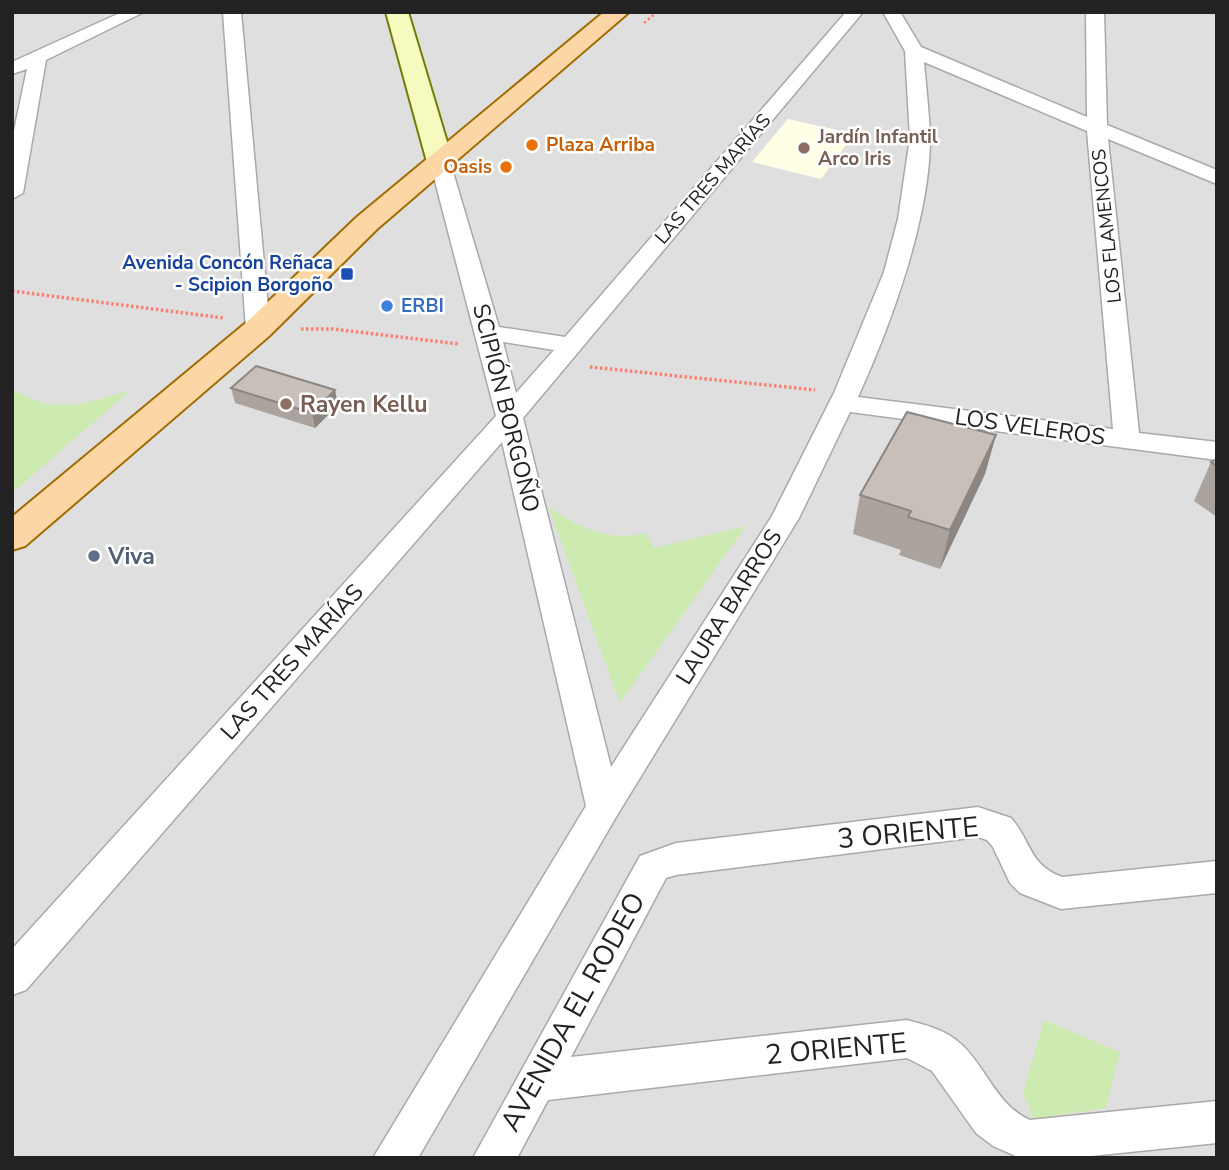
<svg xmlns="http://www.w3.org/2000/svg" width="1229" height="1170" font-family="'Nunito Sans',sans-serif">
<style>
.residential{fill:#e0dfdf}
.education{fill:#ffffe5}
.grass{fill:#cdebb0}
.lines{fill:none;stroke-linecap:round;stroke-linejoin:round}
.street-casing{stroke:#a9a9a9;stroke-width:3}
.secondary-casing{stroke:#707d05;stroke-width:4}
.primary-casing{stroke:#a06b00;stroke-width:4}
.path-far1{stroke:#fa8072;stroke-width:2.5;stroke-dasharray:2.5 2.5;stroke-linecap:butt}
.path{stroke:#fa8072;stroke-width:3.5;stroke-dasharray:2.5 2.5;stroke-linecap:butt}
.street{fill:#fff;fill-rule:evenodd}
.secondary{fill:#f7fabf;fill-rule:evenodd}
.primary{fill:#fcd6a4;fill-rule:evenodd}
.wall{fill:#aba49e}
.shaded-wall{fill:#8b8681}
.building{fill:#c7bfb8;stroke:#8b8681;stroke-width:2}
.food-dot{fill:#e8710a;stroke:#fff;stroke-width:2.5}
.education-dot{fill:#8d6e63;stroke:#fff;stroke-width:2.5}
.transit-dot{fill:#1a4fb4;stroke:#fff;stroke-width:2.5}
.shop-dot{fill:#3f7fe0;stroke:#fff;stroke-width:2.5}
.service-dot{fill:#5c6f8a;stroke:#fff;stroke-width:2.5}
.labels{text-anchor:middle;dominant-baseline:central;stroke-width:5;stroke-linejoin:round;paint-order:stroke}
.far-education-label{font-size:19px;font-weight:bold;fill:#785e54;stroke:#fff;text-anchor:start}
.far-food-label{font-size:19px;font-weight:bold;fill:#c56008;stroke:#fff;text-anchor:start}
.far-street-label{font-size:19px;fill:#222;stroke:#fff}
.far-transit-label{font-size:19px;font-weight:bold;fill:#164399;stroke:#fff;text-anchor:end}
.far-shop-label{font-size:19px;font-weight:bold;fill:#366cbe;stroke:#fff;text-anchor:start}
.education-label{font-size:23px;font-weight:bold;fill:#785e54;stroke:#fff;text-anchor:start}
.street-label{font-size:23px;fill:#222;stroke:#fff}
.service-label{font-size:23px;font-weight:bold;fill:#4e5e75;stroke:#fff;text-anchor:start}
.near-street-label{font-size:28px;fill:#222;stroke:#fff}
</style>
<rect width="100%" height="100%" fill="#f2efe9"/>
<path class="residential" d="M12 12H1217V1158H12Z"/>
<path class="education" d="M788 119 854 134 821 179 752 162Z"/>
<path class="grass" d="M12 388C53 417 87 403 131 390L12 493Z
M548 506C579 528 607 542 646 533L654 548 746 526 620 703Z
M1044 1020 1120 1052 1106 1108 1034 1119 1023 1093Z"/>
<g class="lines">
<g class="street-casing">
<path id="street" d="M122 12H144L46 60 23 193 12 199V140L27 69 12 74V62Z
M223 12H241L270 329 267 334H249L246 329Z
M846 12H863L523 418 611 767 772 516 834 393 884 272 898 219 910 138 905 51 883 12H900L921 47 1087 117 1086 12H1104L1107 125 1217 170V184L1108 139 1139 433 1217 442V460L850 412 799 518 616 817 418 1158H373L586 806 502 442 26 990 12 995V949L496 416 430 162 433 158 440 156 450 162 499 327 565 337ZM924 62 1087 131 1113 429 858 397C891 325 931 215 930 136 929 111 926 86 924 62ZM503 342 554 350 516 393Z
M978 807 1011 818C1032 842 1028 864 1062 877L1217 861V893L1061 909 1020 893 1010 883 993 847 987 840 978 837 676 875 666 878 571 1057 907 1020C926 1025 946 1030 961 1044 987 1068 996 1105 1030 1120L1217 1101V1143L1072 1158H1020L993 1146 976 1133 932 1071 907 1058 548 1100 517 1158H473L640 856 676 843Z"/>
</g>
<g class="secondary-casing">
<path id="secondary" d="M386 12H408L453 162 449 168H431L427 162Z"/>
</g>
<g class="primary-casing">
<path id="primary" d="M604 12H629L377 229 269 336 25 546 12 550V517L247 322 357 217Z"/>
</g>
<path class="path-far1" d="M644 23 657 12"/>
<path class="path" d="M12 291 224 318
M301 329H333L459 344
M590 367 815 390"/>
<use href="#street" class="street"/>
<use href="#secondary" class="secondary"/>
<use href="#primary" class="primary"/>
</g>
<path class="wall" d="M231 388 335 390 338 405 315 428 235 403Z
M996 435 985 474 940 569 899 555 901 550 853 534 860 495Z
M1217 459V517L1194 501 1211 462Z"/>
<path class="shaded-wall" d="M335 390 338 405 315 428 312 413Z
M996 435 985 474 940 569 950 530Z"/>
<path class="building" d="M256 366 335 390 312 413 231 388Z
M907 412 996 435 950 530 908 517 911 511 860 495Z
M1217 459V466L1211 462Z"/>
<g class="food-dot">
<circle cx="532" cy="145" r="7"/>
<circle cx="506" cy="167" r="7"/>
</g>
<g class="education-dot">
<circle cx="804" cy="148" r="7"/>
<circle cx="286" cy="404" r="7"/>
</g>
<rect class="transit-dot" x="340" y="267" width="14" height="14" rx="3.5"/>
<circle class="shop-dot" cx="387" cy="306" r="7"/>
<circle class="service-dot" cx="94" cy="556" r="7"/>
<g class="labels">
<g class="far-education-label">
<text x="818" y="137">Jardín Infantil<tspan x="818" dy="22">Arco Iris</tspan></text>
</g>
<g class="far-food-label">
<text x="546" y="145">Plaza Arriba</text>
<text x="492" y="167" text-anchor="end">Oasis</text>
</g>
<g class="far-street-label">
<text transform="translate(713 179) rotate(-49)">LAS TRES MARÍAS</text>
<text transform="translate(1107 226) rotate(-96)">LOS FLAMENCOS</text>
</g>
<g class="far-transit-label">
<text x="333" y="263">Avenida Concón Reñaca<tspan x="333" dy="22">- Scipion Borgoño</tspan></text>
</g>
<g class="far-shop-label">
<text x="401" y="306">ERBI</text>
</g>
<g class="education-label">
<text x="300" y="404">Rayen Kellu</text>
</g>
<g class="street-label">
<text transform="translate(506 408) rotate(76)">SCIPIÓN BORGOÑO</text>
<text transform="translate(1030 427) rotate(8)">LOS VELEROS</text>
<text transform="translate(729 607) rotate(-58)">LAURA BARROS</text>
<text transform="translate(292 662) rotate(-48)">LAS TRES MARÍAS</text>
</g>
<g class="service-label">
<text x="108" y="556">Viva</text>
</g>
<g class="near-street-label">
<text transform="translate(908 833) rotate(-5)">3 ORIENTE</text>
<text transform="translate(573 1012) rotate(-61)">AVENIDA EL RODEO</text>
<text transform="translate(836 1049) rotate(-5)">2 ORIENTE</text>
</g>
</g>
<rect width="1229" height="1170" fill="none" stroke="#222222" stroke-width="28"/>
</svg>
